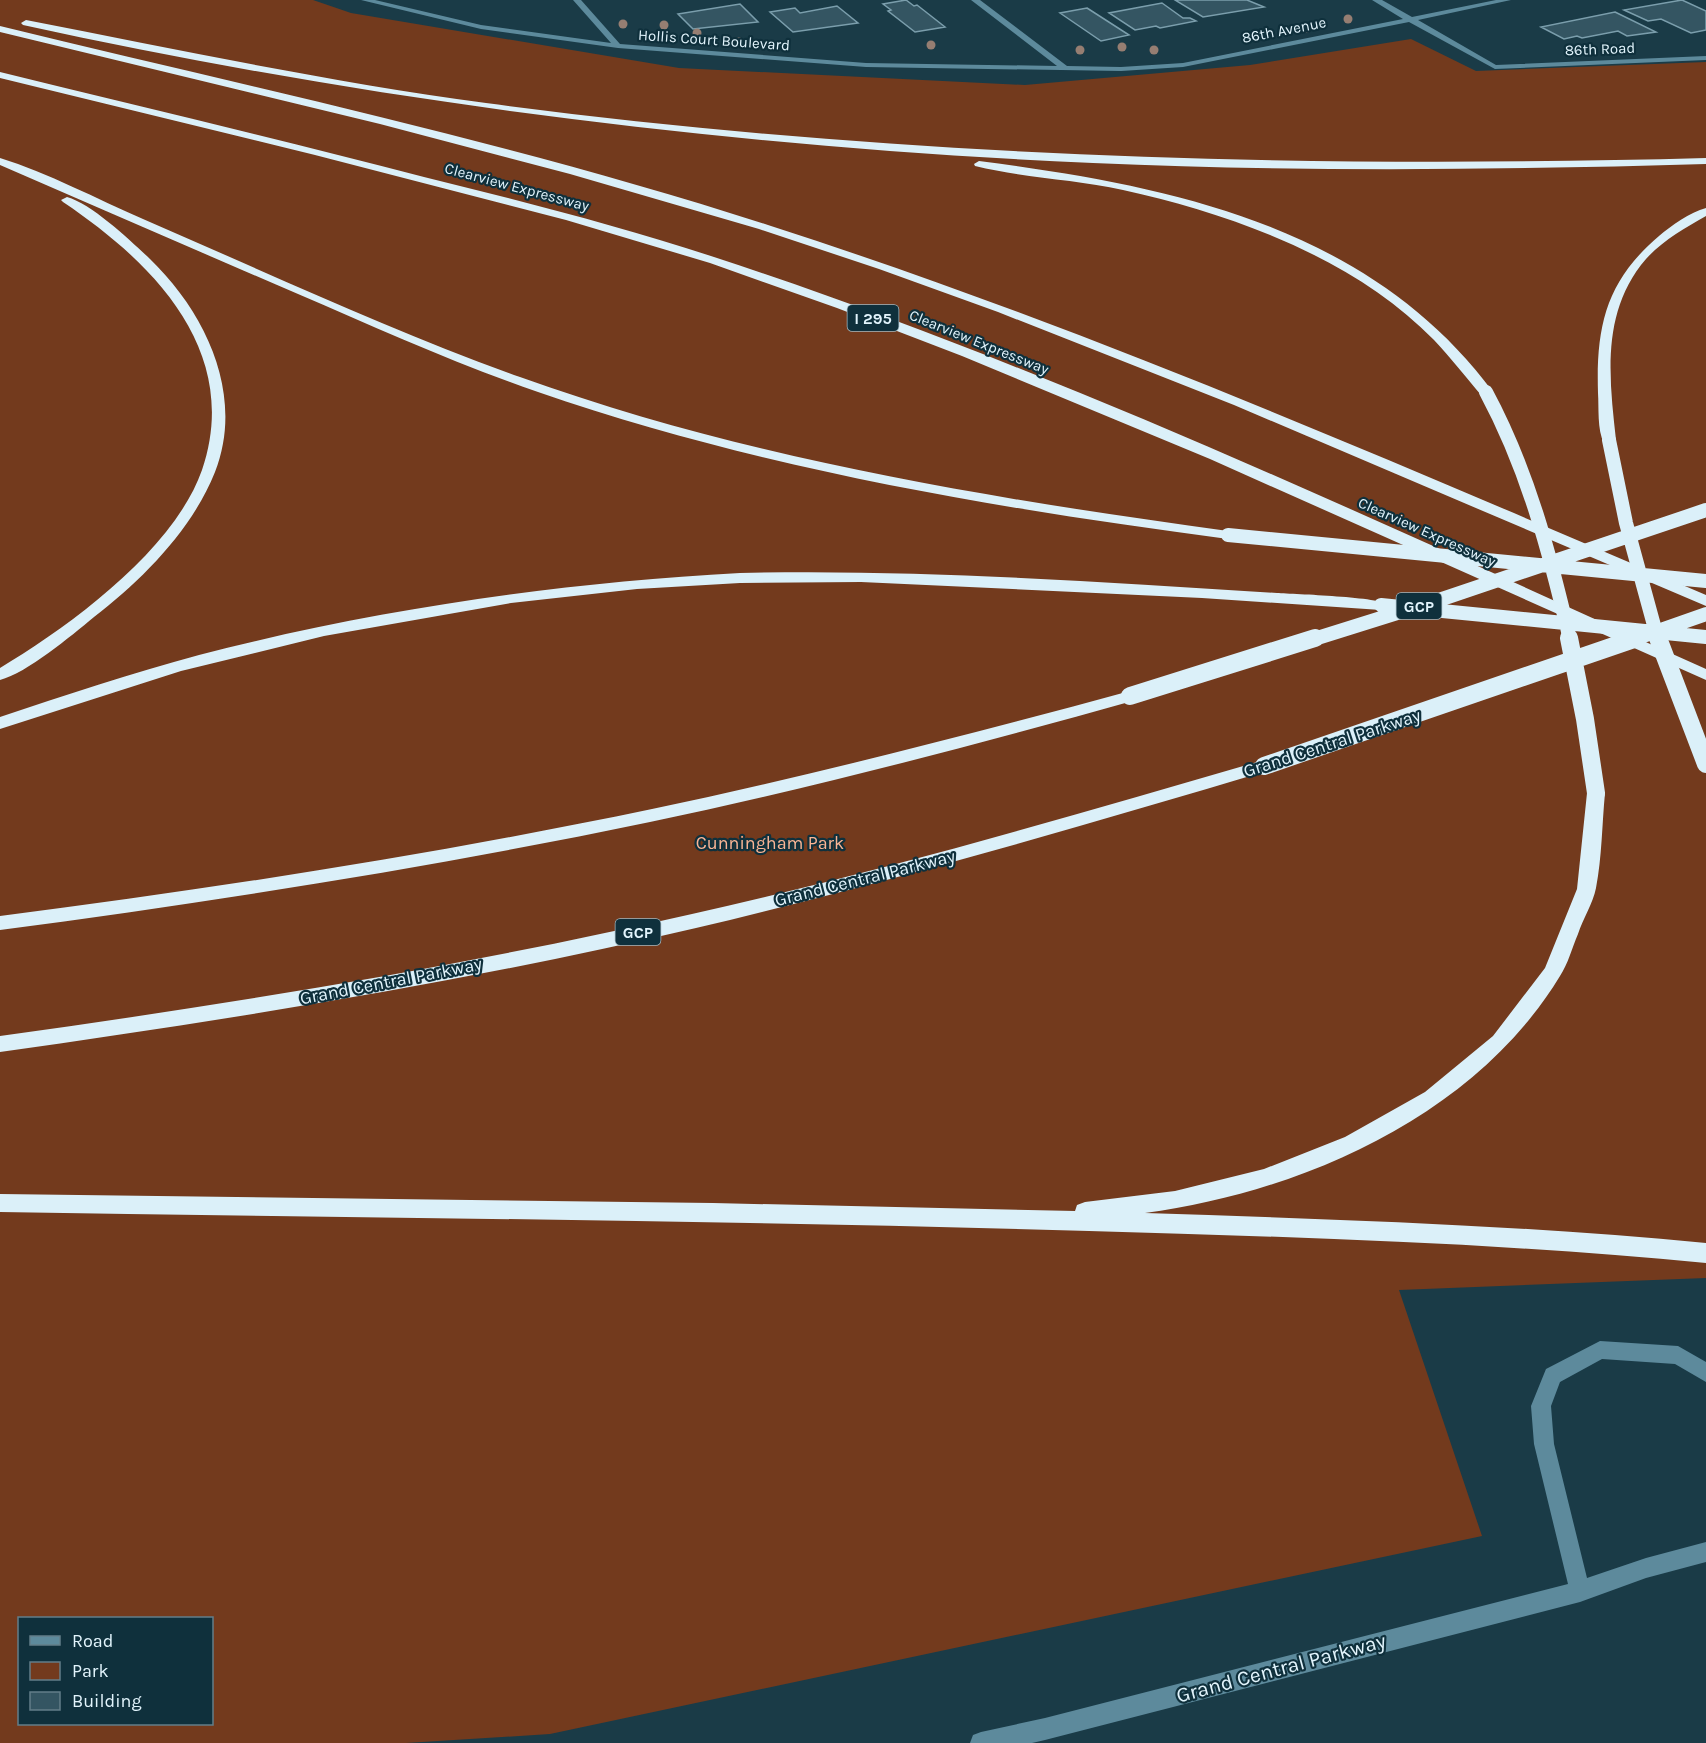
<svg xmlns="http://www.w3.org/2000/svg" width="1706" height="1743" font-family="Karla,sans-serif">
<style>
.green{fill:#733a1d;fill-rule:evenodd}
.building{fill:#345562;stroke:#7b9eac;stroke-width:1.5}
.lines{fill:none;stroke-linecap:round;stroke-linejoin:round}
.minor{fill:#5d8a9c;fill-rule:evenodd}
.highway{fill:#dbf0f9;fill-rule:evenodd}
.highway-bridge-far1{stroke:#dbf0f9;stroke-width:14}
.highway-bridge{stroke:#dbf0f9;stroke-width:18}
.tree{fill:#967e72}
.labels{text-anchor:middle;dominant-baseline:central;stroke-width:4.5;stroke-linejoin:round;paint-order:stroke}
.far-street-label{font-size:15px;fill:#e2f4fc;stroke:#0f303c}
.shield{fill:#0f303c;stroke:#a3b9c2;stroke-width:1.5}
.shield-label{font-size:16px;font-weight:bold;fill:#e2f4fc}
.street-label{font-size:18px;fill:#e2f4fc;stroke:#0f303c}
.park-label{font-size:18px;fill:#fbb595;stroke:#0f303c}
.near-street-label{font-size:21px;fill:#e2f4fc;stroke:#0f303c}
</style>
<rect width="100%" height="100%" fill="#1a3b47"/>
<path class="green" d="M0 0H313L351 13 679 68 1025 85 1250 65 1411 39 1476 71 1706 62V1278L1399 1290 1482 1536 550 1734 406 1743H0ZM20 1618H212V1724H20Z"/>
<path class="building" d="M906 0 914 6 917 5 945 27 915 32 888 11 891 10 883 4Z
M1175 0H1247L1264 7 1203 17Z
M1682 0 1706 11V30L1691 33 1661 19 1648 21 1624 10Z
M1162 3 1183 18H1190L1196 21 1160 28 1156 26 1135 30 1109 13Z
M740 4 758 22 693 29 678 14Z
M837 6 858 23 793 32 770 12 795 8 800 13Z
M1087 8 1129 35 1101 41 1060 13Z
M1615 12 1656 32 1627 36 1618 31 1582 38 1577 36 1564 39 1541 27Z"/>
<g class="lines">
<path class="minor" d="M361 0H375L481 25 611 43 573 0H581L620 44 866 63 1057 66 971 0H980L1067 66 1121 67 1183 63 1403 19 1372 0H1382L1412 17 1496 0H1511L1418 20 1496 65 1706 56V60L1495 69 1409 22 1183 67 1121 71 866 67 618 48 481 29Z
M1600 1341 1678 1346 1706 1362V1382L1675 1364 1602 1359 1560 1382 1551 1406 1554 1444 1587 1578 1646 1558 1706 1542V1562L1646 1578 1580 1602 1045 1740 1032 1743H970L973 1735 981 1732 1045 1718 1568 1584 1534 1444 1531 1406 1546 1369Z"/>
<path class="highway" d="M26 20C179 50 331 82 486 103 892 157 1297 169 1706 158V164C1502 170 1298 172 1093 163 733 147 375 102 23 25L21 23Z
M0 26C258 89 519 144 771 226 1091 329 1398 464 1706 595V606L1234 405 998 312 879 269 759 229 570 174 380 124 0 32Z
M0 72C142 107 283 140 424 177 522 201 619 226 714 257 1054 368 1380 523 1706 669V680L1210 459 962 356 837 308 710 263 566 220 315 155 0 78Z
M0 158C48 173 97 199 143 219 268 273 392 331 520 377 748 459 988 498 1228 531L1235 535 1228 539C994 508 761 469 538 392 456 364 377 328 298 294 198 251 99 208 0 165Z
M979 161C1171 186 1370 226 1493 392L1486 396 1481 395C1466 377 1450 357 1434 340 1354 258 1232 214 1123 190 1074 179 1024 178 975 166L974 164Z
M67 197C92 204 131 241 150 259 206 313 245 395 215 472 192 530 142 580 94 617 71 636 27 673 0 680V668C70 626 174 550 202 470 242 352 154 263 63 202L61 200Z
M1706 208V216C1685 228 1662 241 1646 259 1601 311 1609 377 1616 440L1609 444 1604 443C1597 430 1599 407 1598 393 1596 326 1606 281 1659 236 1671 226 1690 212 1706 208Z
M740 573C919 569 1099 582 1277 593 1294 594 1382 597 1389 605L1381 610 1202 598 861 582 740 583 637 589 511 603 324 636 181 671 0 729V717C66 695 132 673 199 655 376 609 558 583 740 573Z
M1130 691 1136 692 1138 696 1136 700C975 745 813 788 650 822 434 867 218 901 0 930V916C219 888 436 854 652 809 813 775 972 734 1130 691Z
M1264 760 1270 762 1272 766 1270 770C1080 827 889 882 696 928 466 982 233 1019 0 1052V1036C232 1004 463 966 692 914 885 871 1074 815 1264 760Z
M1596 787 1602 789 1605 793C1602 824 1602 857 1596 888 1593 903 1583 919 1578 934 1572 948 1568 964 1560 976 1475 1116 1302 1192 1145 1213 1332 1219 1519 1225 1706 1243V1263C1501 1243 1295 1237 1089 1231 726 1220 363 1218 0 1212V1194L713 1203 1075 1211 1077 1205 1085 1202 1175 1191 1264 1169 1345 1137 1425 1092 1493 1036 1545 968 1577 889 1587 793 1590 789Z"/>
<path class="highway-bridge-far1" d="M1486 392C1528 470 1550 554 1570 640
M1609 440 1626 523 1658 640
M1228 535 1706 581
M1381 605 1706 637
M1311 640 1445 598 1706 510
M1632 640 1706 614"/>
<path class="highway-bridge" d="M1569 638 1585 719 1596 793
M1658 638 1706 764
M1130 696 1315 638
M1264 766 1637 638"/>
</g>
<g class="tree">
<circle cx="1348" cy="19" r="4.5"/>
<circle cx="623" cy="24" r="4.5"/>
<circle cx="664" cy="25" r="4.5"/>
<circle cx="1307" cy="28" r="4.5"/>
<circle cx="697" cy="33" r="4.5"/>
<circle cx="739" cy="42" r="4.5"/>
<circle cx="931" cy="45" r="4.5"/>
<circle cx="1122" cy="47" r="4.5"/>
<circle cx="1080" cy="50" r="4.5"/>
<circle cx="1154" cy="50" r="4.5"/>
</g>
<g class="labels">
<g class="far-street-label">
<text transform="translate(1284 30) rotate(-11)">86th Avenue</text>
<text transform="translate(714 40) rotate(4)">Hollis Court Boulevard</text>
<text transform="translate(1600 49) rotate(-2)">86th Road</text>
<text transform="translate(517 187) rotate(15)">Clearview Expressway</text>
<text transform="translate(979 342) rotate(22)">Clearview Expressway</text>
<text transform="translate(1427 532) rotate(24)">Clearview Expressway</text>
</g>
<g class="shield">
<rect x="847.5" y="305" width="51" height="26" rx="4.5"/>
<rect x="1396.5" y="593" width="45" height="26" rx="4.5"/>
<rect x="615.5" y="919" width="45" height="26" rx="4.5"/>
</g>
<g class="shield-label">
<text x="873" y="318">I 295</text>
<text x="1419" y="606">GCP</text>
<text x="638" y="932">GCP</text>
</g>
<g class="street-label">
<text transform="translate(1332 743) rotate(-18)">Grand Central Parkway</text>
<text transform="translate(865 878) rotate(-14)">Grand Central Parkway</text>
<text transform="translate(391 981) rotate(-11)">Grand Central Parkway</text>
</g>
<g class="park-label">
<text x="770" y="843">Cunningham Park</text>
</g>
<g class="near-street-label">
<text transform="translate(1281 1668) rotate(-15)">Grand Central Parkway</text>
</g>
</g>
<rect x="18" y="1617" width="195" height="108" fill="#0f303c" stroke="#637e89" stroke-width="1.5"/>
<rect x="30" y="1636" width="30" height="9" fill="#5d8a9c" stroke="#637e89" stroke-width="1.5"/>
<text x="72" y="1647" font-size="18" fill="#e2f4fc">Road</text>
<rect x="30" y="1662" width="30" height="18" fill="#733a1d" stroke="#637e89" stroke-width="1.5"/>
<text x="72" y="1677" font-size="18" fill="#e2f4fc">Park</text>
<rect x="30" y="1692" width="30" height="18" fill="#345562" stroke="#637e89" stroke-width="1.5"/>
<text x="72" y="1707" font-size="18" fill="#e2f4fc">Building</text>
</svg>
